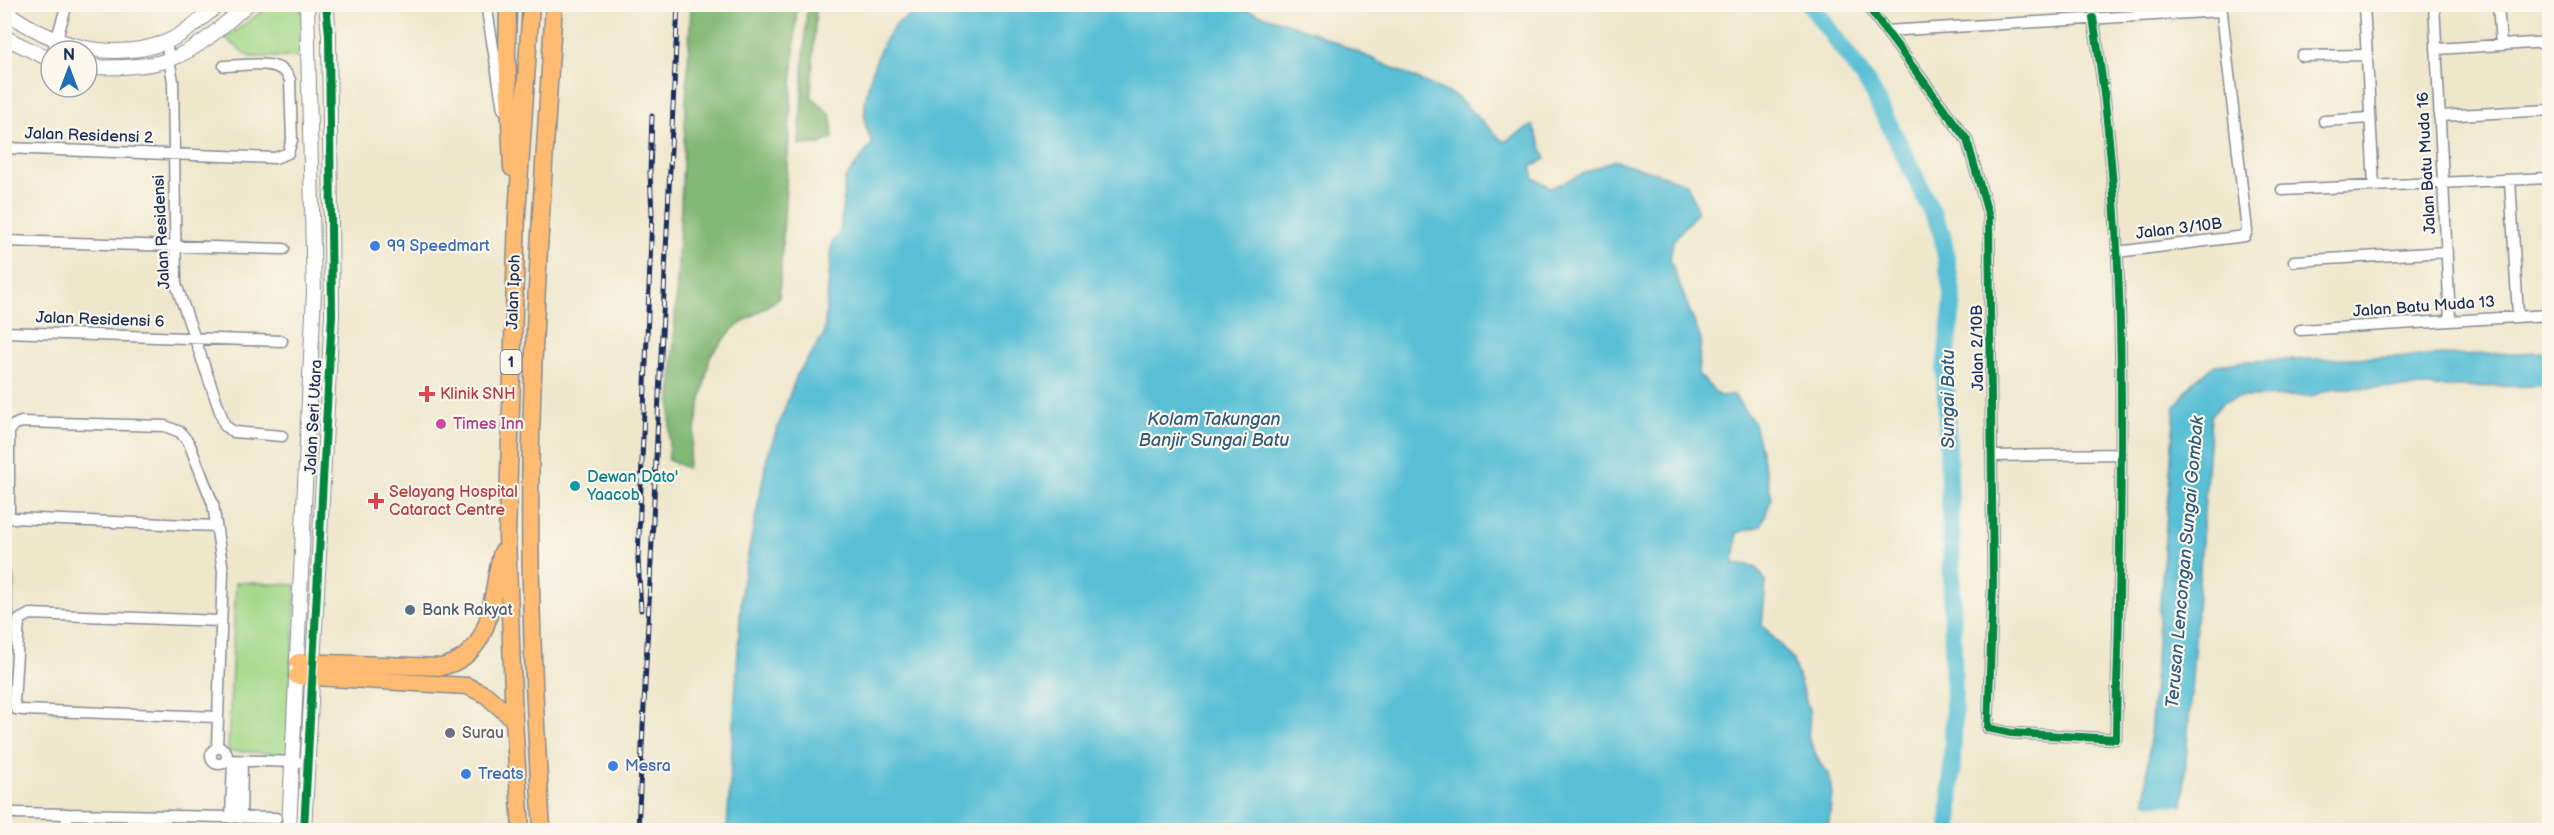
<svg xmlns="http://www.w3.org/2000/svg" width="2554" height="835" font-family="'Balsamiq Sans',sans-serif">
<style>
.green{fill:#a3d788;stroke:#5f8373;stroke-width:1.5}
.forest{fill:#82b874;stroke:#4e7469;stroke-width:1.5}
.water{fill:#58bfd5;stroke:#3a779a;stroke-width:1.5}
.pier{fill:#efe7cc}
.lines{fill:none;stroke-linecap:round;stroke-linejoin:round}
.river{stroke:#58bfd5;stroke-width:18}
.minor-casing{stroke:#858b95;stroke-width:13}
.tertiary-casing{stroke:#858b95;stroke-width:16}
.trunk-casing{stroke:#858b95;stroke-width:19}
.minor{stroke:#fff;stroke-width:10}
.tertiary{stroke:#fff;stroke-width:14}
.trunk{stroke:#febb71;stroke-width:16}
.rail-casing{stroke:#1b2f5e;stroke-width:5}
.rail{stroke:#fbf7ec;stroke-width:3;stroke-dasharray:9;stroke-linecap:butt}
.cycleway-casing{stroke:#fbf7ec;stroke-width:11}
.cycleway{stroke:#00873e;stroke-width:8}
.shop-dot{fill:#3f7fe0;stroke:#fbf7ec;stroke-width:2}
.health-dot{fill:#e0444e;stroke:#fbf7ec;stroke-width:2}
.hotel-dot{fill:#d1479c;stroke:#fbf7ec;stroke-width:2}
.culture-dot{fill:#0f9aa8;stroke:#fbf7ec;stroke-width:2}
.service-dot{fill:#5c6f8a;stroke:#fbf7ec;stroke-width:2}
.worship-dot{fill:#6b7280;stroke:#fbf7ec;stroke-width:2}
.labels{text-anchor:middle;dominant-baseline:central;stroke-width:4.5;stroke-linejoin:round;paint-order:stroke}
.shield{fill:#fbf7ec;stroke:#5e6b89;stroke-width:1.5}
.shield-label{font-size:15px;font-weight:bold;fill:#1b2f5e}
.street-label{font-size:16px;fill:#1b2f5e;stroke:#fbf7ec}
.shop-label{font-size:16px;fill:#366cbe;stroke:#fbf7ec;text-anchor:start}
.health-label{font-size:16px;fill:#be3a42;stroke:#fbf7ec;text-anchor:start}
.hotel-label{font-size:16px;fill:#b23c85;stroke:#fbf7ec;text-anchor:start}
.culture-label{font-size:16px;fill:#0d838f;stroke:#fbf7ec;text-anchor:start}
.service-label{font-size:16px;fill:#4e5e75;stroke:#fbf7ec;text-anchor:start}
.worship-label{font-size:16px;fill:#5b616d;stroke:#fbf7ec;text-anchor:start}
.water-label{font-size:18px;font-style:italic;fill:#2d5a82;stroke:#fbf7ec}
</style>
<rect width="100%" height="100%" fill="#fbf7ec"/>
<filter id="ink" filterUnits="userSpaceOnUse"><feTurbulence type="fractalNoise" baseFrequency=".0167" numOctaves="2"/><feDisplacementMap in="SourceGraphic" scale="12" xChannelSelector="R" yChannelSelector="G"/><feConvolveMatrix kernelMatrix="1 2 1 2 8 2 1 2 1" color-interpolation-filters="sRGB"/></filter>
<filter id="wash" filterUnits="userSpaceOnUse"><feTurbulence type="fractalNoise" baseFrequency=".008" numOctaves="4" result="noise"/><feDisplacementMap in="SourceGraphic" scale="24" xChannelSelector="R" yChannelSelector="G"/><feGaussianBlur stdDeviation="1.35" result="paint"/><feColorMatrix in="noise" values="0 0 0 0 0 0 0 0 0 0 0 0 0 0 0 0 0 1.4 0 .05"/><feComposite in="paint" operator="in"/></filter>
<g filter="url(#wash)">
<rect width="100%" height="100%" fill="#efe7cc"/>
<path class="green" d="M271 5H295L305 15V57H250L225 38Z
M236 582 296 585 288 754 228 751Z"/>
<path class="forest" d="M691 5H797L779 298 733 329 710 356 687 468 668 460Z
M807 5H816L811 96 831 115 833 138 820 144 799 145Z
M5 544 14 582 5 715 4 544Z"/>
<path class="water" d="M938 4H1208L1247 10 1315 33 1455 96 1504 142 1533 125 1546 159 1531 167 1534 178 1551 188 1614 160 1687 183 1698 211 1673 241 1670 260 1701 340 1698 374 1719 396 1734 395 1754 423 1772 498 1761 526 1737 533 1734 564 1755 566 1766 581 1762 625 1792 658 1810 713 1808 737 1821 765 1829 774 1832 794 1828 830H727L742 585 768 454 797 375 824 334 832 242 840 233 845 179 872 144C870 136 865 128 865 121 862 95 879 38 899 22 910 13 926 9 938 4Z
M2549 352V386L2334 388 2312 396 2237 397 2222 403 2211 416 2181 830H2143L2175 406 2195 380 2215 365 2249 361Z"/>
<path class="pier" d="M2144 803 2186 807 2184 823 2143 819Z"/>
<g class="lines">
<path class="river" d="M1810 4 1869 85 1912 170 1942 234 1953 299 1945 369 1951 529 1954 715 1949 830"/>
</g>
</g>
<g filter="url(#ink)">
<g class="lines">
<g class="minor-casing">
<path id="minor" d="M486 4 503 109
M1866 4 1967 140 1989 217 1993 585 1988 728 2011 733 2116 739C2116 692 2119 645 2119 598 2123 405 2125 209 2093 18
M2364 4 2374 186
M2434 4 2450 319
M2498 4 2501 45
M1886 31 2221 11
M166 42 173 81 176 284 225 426 234 432 282 436
M2436 49 2550 42
M53 51 67 4
M2302 56 2367 55
M2439 116 2550 110
M2324 121 2370 118
M4 148 275 158 288 153 292 140 290 80C282 57 244 66 224 66
M2510 180 2518 316
M2282 190 2550 178
M4 241 284 249
M2117 252 2245 236 2247 231 2221 4
M2294 261 2447 252
M2300 330 2550 315
M4 332 282 341
M1993 456 2121 454
M216 526 11 518 9 513V432L14 425 21 422 165 426 180 432 189 443 213 504 223 571 217 748
M217 717 23 710 16 709 14 702 19 620 30 614 221 621
M211 756a8 8 0 1 1 16 0a8 8 0 1 1-16 0Z
M227 760 298 762
M15 813 276 818
M231 818 233 761
M241 818 242 761
M66 830 67 814
M159 830 160 816"/>
</g>
<g class="tertiary-casing">
<path id="tertiary" d="M4 10C51 45 109 63 166 42 185 34 203 17 219 4
M4 37 51 60
M87 67C113 68 146 68 171 59 200 48 225 24 248 4
M289 830 314 292 307 4
M304 830 332 315 329 35 326 4"/>
</g>
<g class="trunk-casing">
<path id="trunk" d="M508 4 507 54 512 168
M298 662 441 667C496 654 489 596 502 552
M297 676 467 686 486 695 514 720
M521 830 514 720 507 536 517 214 531 4
M542 830C533 688 527 546 532 404 536 271 546 137 554 4"/>
</g>
<use href="#minor" class="minor"/>
<use href="#tertiary" class="tertiary"/>
<use href="#trunk" class="trunk"/>
<g class="rail-casing">
<path id="rail" d="M641 610 638 559 652 214 650 173 652 116
M638 830 678 4"/>
</g>
<use href="#rail" class="rail"/>
<g class="cycleway-casing">
<path id="cycleway" d="M1866 4 1967 140 1989 217 1993 585 1988 728 2011 733 2116 739C2116 692 2119 645 2119 598 2123 405 2125 209 2093 18
M304 830 332 315 329 35 326 4"/>
</g>
<use href="#cycleway" class="cycleway"/>
</g>
</g>
<g class="shop-dot">
<circle cx="375" cy="246" r="6"/>
<circle cx="613" cy="766" r="6"/>
<circle cx="466" cy="774" r="6"/>
</g>
<g class="health-dot">
<path d="M424 385h6v6h6v6h-6v6h-6v-6h-6v-6h6z"/>
<path d="M373 492h6v6h6v6h-6v6h-6v-6h-6v-6h6z"/>
</g>
<circle class="hotel-dot" cx="441" cy="424" r="6"/>
<circle class="culture-dot" cx="575" cy="486" r="6"/>
<circle class="service-dot" cx="410" cy="610" r="6"/>
<circle class="worship-dot" cx="450" cy="733" r="6"/>
<g class="labels">
<rect class="shield" x="500.5" y="350" width="21" height="24" rx="4.5"/>
<g class="shield-label">
<text x="511" y="362">1</text>
</g>
<g class="street-label">
<text transform="translate(89 136) rotate(2)">Jalan Residensi 2</text>
<text transform="translate(2427 163) rotate(-93)">Jalan Batu Muda 16</text>
<text transform="translate(2179 229) rotate(-7)">Jalan 3/10B</text>
<text transform="translate(162 232) rotate(-93)">Jalan Residensi</text>
<text transform="translate(514 292) rotate(-88)">Jalan Ipoh</text>
<text transform="translate(2424 307) rotate(-4)">Jalan Batu Muda 13</text>
<text transform="translate(100 320) rotate(2)">Jalan Residensi 6</text>
<text transform="translate(1978 348) rotate(-91)">Jalan 2/10B</text>
<text transform="translate(314 417) rotate(-87)">Jalan Seri Utara</text>
</g>
<g class="shop-label">
<text x="387" y="246">99 Speedmart</text>
<text x="625" y="766">Mesra</text>
<text x="478" y="774">Treats</text>
</g>
<g class="health-label">
<text x="440" y="394">Klinik SNH</text>
<text x="389" y="492">Selayang Hospital<tspan x="389" dy="18">Cataract Centre</tspan></text>
</g>
<g class="hotel-label">
<text x="453" y="424">Times Inn</text>
</g>
<g class="culture-label">
<text x="587" y="477">Dewan Dato'<tspan x="587" dy="18">Yaacob</tspan></text>
</g>
<g class="service-label">
<text x="422" y="610">Bank Rakyat</text>
</g>
<g class="worship-label">
<text x="462" y="733">Surau</text>
</g>
<g class="water-label">
<text transform="translate(1948 399) rotate(-90)">Sungai Batu</text>
<text x="1214" y="419">Kolam Takungan<tspan x="1214" dy="21">Banjir Sungai Batu</tspan></text>
<text transform="translate(2185 562) rotate(-85)">Terusan Lencongan Sungai Gombak</text>
</g>
</g>
<rect width="2554" height="835" fill="none" stroke="#fbf7ec" stroke-width="24"/>
<g transform="translate(69 69)"><circle r="28" fill="#fbf7ec" stroke="#a1a7b3" stroke-width="1.5"/>
<path d="M0-4.5L10 22L0 15L-10 22Z" fill="#1f6fb2"/>
<text y="-9" font-size="16" font-weight="bold" text-anchor="middle" fill="#1b2f5e">N</text>
</g>
</svg>
